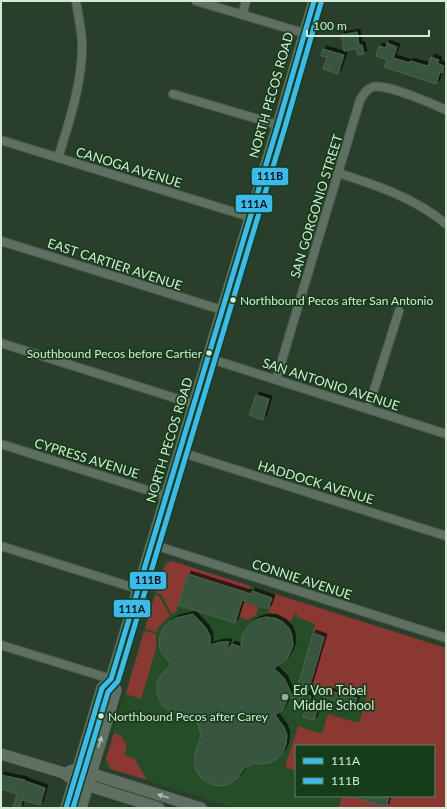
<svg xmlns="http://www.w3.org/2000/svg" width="447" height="809" font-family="Lato,sans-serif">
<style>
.built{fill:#254e28;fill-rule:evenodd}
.green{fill:#8b3732}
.building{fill:#38563e;stroke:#4f6150;filter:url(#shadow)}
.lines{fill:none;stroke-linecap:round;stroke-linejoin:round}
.minor-casing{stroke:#485b4a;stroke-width:10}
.secondary-casing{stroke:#485b4a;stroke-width:12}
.minor{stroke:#5f6f61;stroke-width:8}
.secondary{stroke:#5f6f61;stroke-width:11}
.bus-1-casing{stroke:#163d1a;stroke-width:8}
.bus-2-casing{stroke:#163d1a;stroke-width:8}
.bus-1{stroke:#3abbec;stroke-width:5}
.bus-2{stroke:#3abbec;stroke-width:5}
.oneway{fill:#abbfac}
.bus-dot{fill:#d4ead4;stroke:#163d1a;stroke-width:1.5}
.poi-dot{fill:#98ae99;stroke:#163d1a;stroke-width:1.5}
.labels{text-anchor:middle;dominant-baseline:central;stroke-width:3.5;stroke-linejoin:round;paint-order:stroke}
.bus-label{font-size:12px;fill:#d4ead4;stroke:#163d1a;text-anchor:start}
.street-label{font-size:13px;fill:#d4ead4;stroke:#163d1a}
.poi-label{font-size:13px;fill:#d4ead4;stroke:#163d1a;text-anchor:start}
.line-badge{stroke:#163d1a;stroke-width:1.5}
.pale-badge-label{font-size:11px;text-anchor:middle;font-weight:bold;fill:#111}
</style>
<defs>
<filter id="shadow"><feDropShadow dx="3" dy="-3" stdDeviation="0" flood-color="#0009"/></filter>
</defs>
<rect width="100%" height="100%" fill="#293f2b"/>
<path class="built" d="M165 559 446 648V808H235L103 767ZM296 746H434V796H296Z"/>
<path class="green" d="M172 561 250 586 248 592 188 573 176 612 172 614 161 594 156 593C159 582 160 565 172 561Z
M275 594 446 648V808H339L342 796H434V746H296V772L294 770 285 767 298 726 322 734 328 714 359 723 367 696 347 691 345 696 325 690 323 694 310 690 325 636 313 632 315 624 297 617V614L296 613 289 623 276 614 268 613Z
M155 595 159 596 170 616 160 625 156 632 145 629Z
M244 602 258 607 256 615 248 620 239 617Z
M144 631 156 634V649L141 699 126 694Z
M114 733 121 736 127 746 124 755 134 758 147 780 111 769 106 759Z"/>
<path class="building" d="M357 32 359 45H362L364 54 358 55 356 49 344 51 341 35Z
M387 43 397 47 393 58 410 63V61L428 66 431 57 439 60 437 63 444 66 442 73 440 72 436 84 384 67 387 60 376 56 379 46 386 48Z
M323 49 344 55 338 74 323 69 327 57 321 56Z
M256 395 269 399 263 420 249 415Z
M188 574 251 594 252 591 272 598 268 609 242 600 235 623 178 605Z
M193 614 206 628 210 636V645L221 642H229L226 651 232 644 241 647 242 636 246 629 251 623 258 619 266 617 275 618 283 622 289 628 292 636 293 645 290 653 286 660 274 668 284 678 294 699 313 633 324 637 307 695 311 696 309 703 288 697 286 703 282 710 275 715 284 727 287 735 286 744 283 752 278 758 270 763 262 764 254 763 244 768 238 778 231 783 223 786 214 785 207 782 200 777 196 770 194 762 195 754 201 735 198 724 191 717 169 711 163 706 159 699 157 691V683L161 675 171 664 161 652 159 644 160 636 163 628 169 622 176 618Z
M325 690 357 698 353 710 343 707 344 703 323 697Z
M306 707 317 710 314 720 303 717Z
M1 775 25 780V781L45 788 40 805 22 800 20 808H13L17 794 1 789Z
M357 796H389L386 807 357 798Z"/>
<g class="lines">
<g class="minor-casing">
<path id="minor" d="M196 1 304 33
M242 15 246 1
M173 94 278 125
M1 140 250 217
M58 158C70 119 83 81 82 41 81 28 78 14 76 1
M338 173C376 185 415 198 446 224
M1 241 222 310
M1 343 194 404
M208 358 446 434
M276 380 360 100C364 94 366 89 373 87 385 83 433 104 446 110
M368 409 399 311
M1 444 166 496
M180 452 446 536
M151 544 446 638
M1 546 138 589
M1 645 111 679"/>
</g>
<g class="secondary-casing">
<path id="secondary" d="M1 754 64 773 74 781 159 808
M70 771 77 769 201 808
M66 808 102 688 111 679 278 125 314 1
M81 808 116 690 111 679"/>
</g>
<use href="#minor" class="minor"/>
<use href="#secondary" class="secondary"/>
<g class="bus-1-casing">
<path id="bus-1" d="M66 808 102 688 111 679 278 125 314 1"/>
</g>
<g class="bus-2-casing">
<path id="bus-2" d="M73 808 108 692 118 681 285 127 321 3"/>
</g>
<use href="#bus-1" class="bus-1"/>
<use href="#bus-2" class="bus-2"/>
</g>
<defs><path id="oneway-solid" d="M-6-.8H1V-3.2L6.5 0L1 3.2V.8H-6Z"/></defs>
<g class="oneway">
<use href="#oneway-solid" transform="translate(100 742) rotate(-73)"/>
<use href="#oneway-solid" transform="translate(163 796) rotate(-163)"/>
</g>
<g class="bus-dot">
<circle cx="233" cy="300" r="3.5"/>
<circle cx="209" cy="353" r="3.5"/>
<circle cx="101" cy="716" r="3.5"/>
</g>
<circle class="poi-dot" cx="285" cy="697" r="4"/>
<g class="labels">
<g class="bus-label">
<text x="240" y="300">Northbound Pecos after San Antonio</text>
<text x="202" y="353" text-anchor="end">Southbound Pecos before Cartier</text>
<text x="108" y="716">Northbound Pecos after Carey</text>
</g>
<g class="street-label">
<text transform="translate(271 95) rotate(-74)">NORTH PECOS ROAD</text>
<text transform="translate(129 167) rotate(17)">CANOGA AVENUE</text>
<text transform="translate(316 206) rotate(-73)">SAN GORGONIO STREET</text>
<text transform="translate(115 264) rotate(18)">EAST CARTIER AVENUE</text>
<text transform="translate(331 384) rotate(18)">SAN ANTONIO AVENUE</text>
<text transform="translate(169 440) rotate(-73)">NORTH PECOS ROAD</text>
<text transform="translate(87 458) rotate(17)">CYPRESS AVENUE</text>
<text transform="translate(316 482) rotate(17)">HADDOCK AVENUE</text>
<text transform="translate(302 579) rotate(18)">CONNIE AVENUE</text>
</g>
<g class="poi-label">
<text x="293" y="690">Ed Von Tobel<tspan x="293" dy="15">Middle School</tspan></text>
</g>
</g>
<g class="line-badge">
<rect x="251" y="167" width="38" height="19" rx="4" fill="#3abbec"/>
<rect x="235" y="194" width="38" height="19" rx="4" fill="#3abbec"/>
<rect x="129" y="571" width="38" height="19" rx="4" fill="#3abbec"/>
<rect x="113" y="599" width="38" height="19" rx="4" fill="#3abbec"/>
</g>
<g class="pale-badge-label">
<text x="270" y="180">111B</text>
<text x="254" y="208">111A</text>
<text x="148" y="584">111B</text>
<text x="132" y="613">111A</text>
</g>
<rect width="447" height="809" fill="none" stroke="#d4ead4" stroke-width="4"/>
<rect x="295" y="745" width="140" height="52" fill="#163d1a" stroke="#628264"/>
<rect x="303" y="758" width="20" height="6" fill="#3abbec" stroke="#628264"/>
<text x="331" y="765" font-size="12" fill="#d4ead4">111A</text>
<rect x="303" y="778" width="20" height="6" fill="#3abbec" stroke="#628264"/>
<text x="331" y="785" font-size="12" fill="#d4ead4">111B</text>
<path d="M307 30v6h122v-6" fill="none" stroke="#d4ead4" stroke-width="2"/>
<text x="313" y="30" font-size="12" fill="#d4ead4" stroke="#163d1a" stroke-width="3" paint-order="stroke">100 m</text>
</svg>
